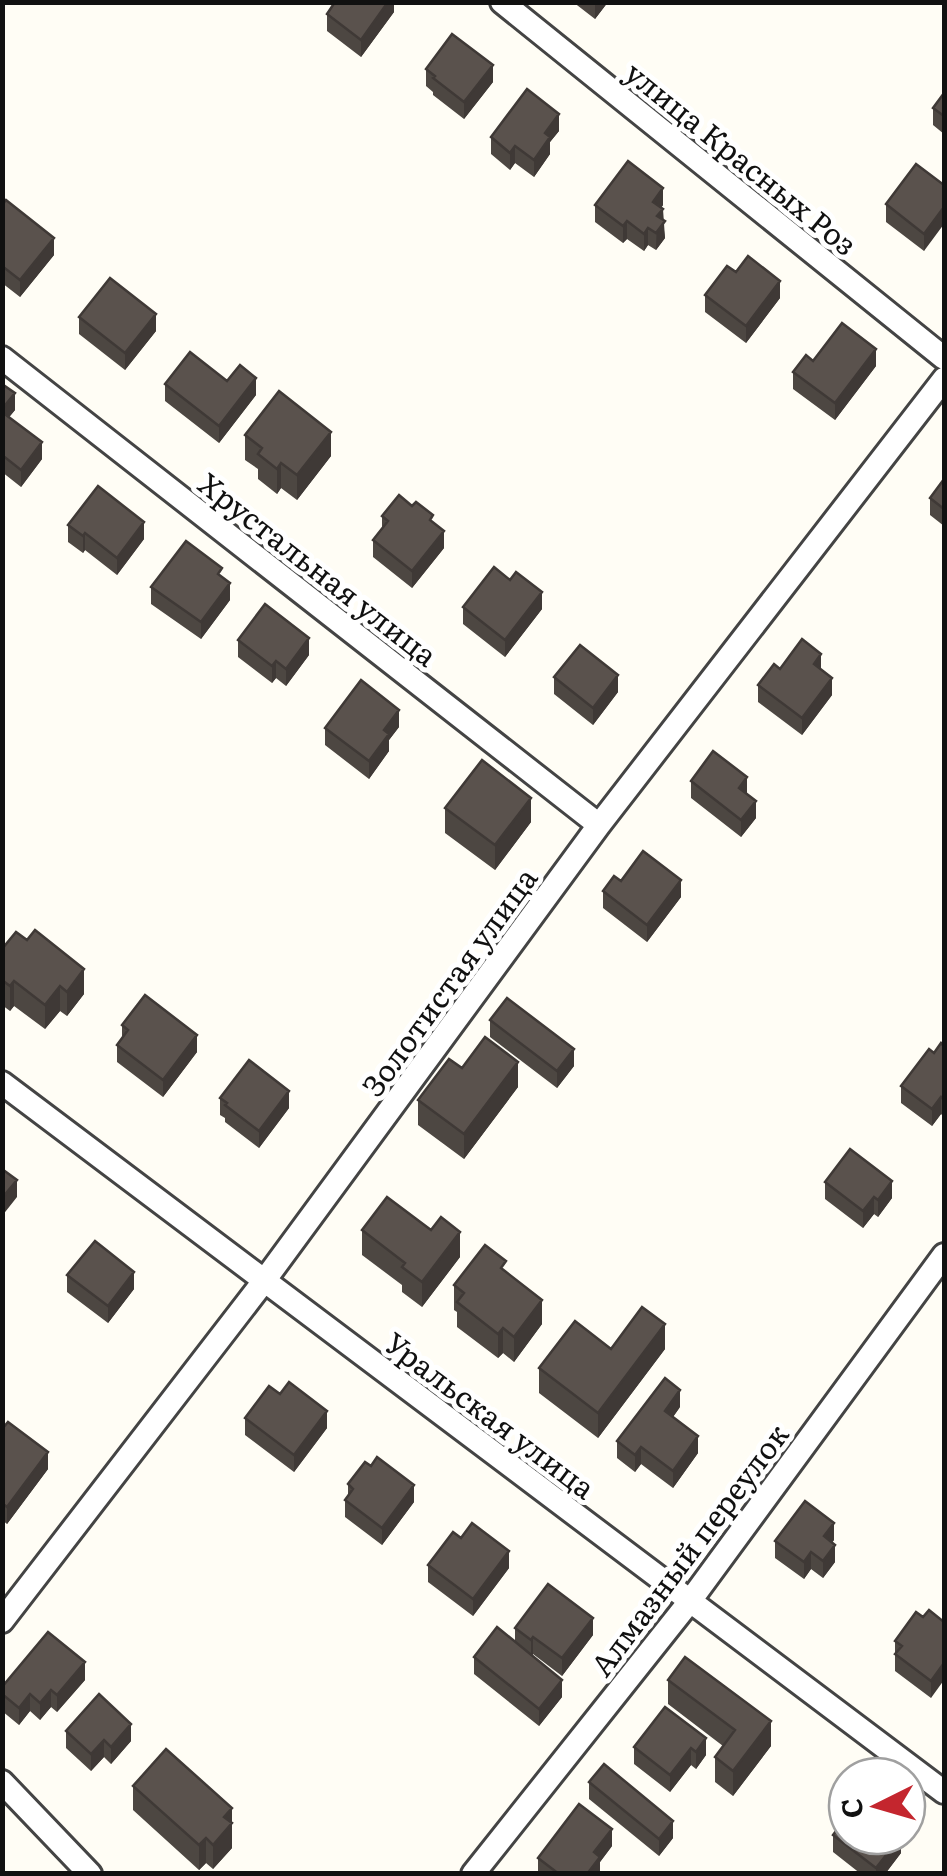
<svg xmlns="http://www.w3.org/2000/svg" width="947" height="1876" font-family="Literata,serif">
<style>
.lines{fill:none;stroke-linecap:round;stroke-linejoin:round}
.minor-casing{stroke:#444;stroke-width:28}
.minor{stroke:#fff;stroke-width:22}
.wall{fill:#4d4742}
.shaded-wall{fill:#3f3936}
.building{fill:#5a524d;stroke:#3f3936;stroke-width:2.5}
.labels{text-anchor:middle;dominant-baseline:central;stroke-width:10;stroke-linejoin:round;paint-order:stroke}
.street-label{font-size:30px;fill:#111;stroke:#fff}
</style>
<rect width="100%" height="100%" fill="#fffdf5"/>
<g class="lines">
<g class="minor-casing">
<path id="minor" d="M502 2 944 358
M2 358 599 825
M2 1083 944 1792
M2 1621 264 1281 599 825 944 379
M2 1782 90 1874
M473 1874 690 1601 944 1255"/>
</g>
<use href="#minor" class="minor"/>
</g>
<path class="wall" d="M394 2V12L361 57 327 31V14Z
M573 2H608L595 19Z
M426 69 493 82 464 119 433 95V92L426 86Z
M944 93V134L933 125V108Z
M559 131 550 142V154L534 177 515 163 510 170 491 154V137Z
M944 185 924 251 886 222V204Z
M2 205 54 255 20 297 2 283Z
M595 205H663L661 208 665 238 656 250 648 245 644 251 627 239 623 243 595 222Z
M736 272 780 298 746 343 705 312V295Z
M79 317 156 331 125 370 79 334Z
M813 361 876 366 835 420 793 389V372Z
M227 381 256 395 219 443 165 401V384Z
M2 384 15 410 9 417 42 459 21 487 2 472Z
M245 435 331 456 297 500 281 488 277 494 258 479V469L245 460Z
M944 479V526L930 515V498Z
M382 516 433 522 444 548 412 588 373 557V540L382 528Z
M68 525 144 539 117 575 85 550 83 553 68 542Z
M510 580 542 609 505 657 463 624V607Z
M151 587 230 600 201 639 151 604Z
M238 640 309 655 286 686 276 678 272 683 238 657Z
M821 669 832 695 802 735 758 702V685Z
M554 677 618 692 593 725 554 694Z
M399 727 389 740V751L369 779 325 745V728Z
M691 781 747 794 756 818 741 837 691 798Z
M445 808 531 822 495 870 445 833Z
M621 881 681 897 647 942 603 908V891Z
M2 949 84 994 67 1016 60 1011 45 1029 14 1006 10 1011 2 1005Z
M490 1020 574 1066 557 1088 490 1037Z
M122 1025 197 1052 163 1097 117 1062V1045L122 1038Z
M944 1046V1117L941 1114 932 1126 901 1103V1086L934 1053Z
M462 1068 518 1087 464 1159 418 1125V1100Z
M220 1098 289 1108 259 1148 225 1122V1118L220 1115Z
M825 1182 892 1198 878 1217 874 1214 863 1228 825 1199Z
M362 1230 460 1257 422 1307 402 1292V1285L362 1255Z
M506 1272 542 1324 514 1362 503 1353 498 1358 457 1327V1312L454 1310V1285Z
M67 1275 134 1289 108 1323 67 1292Z
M611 1349H665L598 1438 539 1393V1368Z
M280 1394 327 1428 294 1472 245 1435V1418Z
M680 1407 673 1417 698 1453 673 1488 641 1464 635 1472 617 1458V1441Z
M2 1429 48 1469 7 1524 2 1520Z
M348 1484 414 1502 382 1545 345 1517V1500L348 1495Z
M461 1538 509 1568 473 1616 428 1582V1565Z
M834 1540 832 1542 835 1562 823 1578 811 1569 804 1579 775 1558V1541Z
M923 1617 944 1622 931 1698 895 1671V1641Z
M515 1628 593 1635 562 1676 533 1654 532 1656 562 1697 539 1726 474 1674V1657L515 1642Z
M85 1680 57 1712 51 1707 40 1720 30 1711 19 1725 2 1711V1687Z
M668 1680 771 1746 733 1796 715 1782V1757L723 1746 668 1704Z
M665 1707 706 1755 696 1769 691 1765 670 1792 634 1764V1747Z
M66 1731 131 1741 111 1764 104 1757 91 1771 66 1748Z
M589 1782 673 1838 659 1856 589 1799Z
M133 1786 232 1808V1848L213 1869 206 1863 199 1870 133 1810Z
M833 1835 901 1853 885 1874H861L833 1852Z
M612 1846 600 1862V1874H538V1858Z"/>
<path class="shaded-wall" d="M388 2H394V12L361 57V40Z
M595 2H608L595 19Z
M493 65V82L464 119V102Z
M559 114V131L550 142V154L534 177V160L545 133Z
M515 146V163L510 170V153Z
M663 188V205L653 219V202Z
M944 207V224L924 251V234Z
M663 209 665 238 656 250 657 216Z
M627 221V239L623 243V226Z
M648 228V245L644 251V234Z
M54 238V255L20 297V280Z
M780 281V298L746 343V326Z
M156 314V331L125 370V353Z
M876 349V366L835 420V403Z
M256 378V395L219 443V426Z
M15 393V410L2 426V409Z
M331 432V456L297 500V475Z
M42 442V459L21 487V470Z
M281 463V488L277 494V469Z
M144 522V539L117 575V558Z
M444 531V548L412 588V571Z
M85 533V550L83 553V536Z
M230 583V600L201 639V622Z
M542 592V609L505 657V640Z
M309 638V655L286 686V669Z
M821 654V671L814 664Z
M276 661V678L272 683V666Z
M618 675V692L593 725V708Z
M832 678V695L802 735V718Z
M399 710V727L389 740V751L369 779V761L384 730Z
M747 777V794L739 788Z
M531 798V822L495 870V845Z
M756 801V818L741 837V820Z
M681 880V897L647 942V925Z
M84 969V994L67 1016V992Z
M14 981V1006L10 1011V986Z
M60 986V1011L45 1029V1005Z
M197 1035V1052L163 1097V1080Z
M574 1049V1066L557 1088V1071Z
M518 1062V1087L464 1159V1134Z
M289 1091V1108L259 1148V1131Z
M941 1097V1114L932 1126V1109Z
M17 1180V1197L2 1216V1198Z
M892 1181V1198L878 1217V1200Z
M874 1197V1214L863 1228V1211Z
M460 1232V1257L422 1307V1282Z
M134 1272V1289L108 1323V1306Z
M542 1300V1324L514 1362V1337Z
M665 1324V1349L598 1438V1413Z
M503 1328V1353L498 1358V1334Z
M680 1390V1407L665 1428V1411Z
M327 1411V1428L294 1472V1455Z
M698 1436V1453L673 1488V1471Z
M641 1447V1464L635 1472V1455Z
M48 1452V1469L7 1524V1507Z
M414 1485V1502L382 1545V1528Z
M834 1523V1540L824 1553V1536Z
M835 1545V1562L823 1578V1561Z
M509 1551V1568L473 1616V1599Z
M811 1552V1569L804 1579V1562Z
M593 1618V1635L562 1676V1658Z
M533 1637V1654L531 1657V1640Z
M85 1662V1680L57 1712V1695Z
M944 1663V1680L931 1698V1681Z
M562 1680V1697L539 1726V1709Z
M51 1690V1707L40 1720V1703Z
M30 1694V1711L19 1725V1708Z
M771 1721V1746L733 1796V1771Z
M131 1724V1741L111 1764V1747Z
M706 1738V1755L696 1769V1752Z
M104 1740V1757L91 1771V1754Z
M691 1748V1765L670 1792V1775Z
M232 1808V1848L213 1869V1845L224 1817Z
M673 1821V1838L659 1856V1839Z
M612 1829V1846L600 1862V1874H587L594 1852Z
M901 1836V1853L885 1874H876V1868Z
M206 1838V1863L199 1870V1845Z"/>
<path class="building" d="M335 2H388L361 40 327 14Z
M452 34 493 65 464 102 433 78 435 76 426 69Z
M527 89 559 114 545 133 550 137 534 160 515 146 510 153 491 137Z
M944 93V116L933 108Z
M628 161 663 188 653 202 663 209 657 216 665 221 656 233 648 228 644 234 627 221 623 226 595 205Z
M916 164 944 185V207L924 234 886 204Z
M6 200 54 238 20 280 2 266V205Z
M748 256 780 281 746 326 705 295 727 266 736 272Z
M110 278 156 314 125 353 79 317Z
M842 323 876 349 835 403 793 372 806 355 813 361Z
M190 352 227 381 240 365 256 378 219 426 165 384Z
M2 384 15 393 2 409Z
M279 391 331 432 297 475 281 463 277 469 258 454 262 448 245 435Z
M2 412 42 442 21 470 2 455Z
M944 479V509L930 498Z
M98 486 144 522 117 558 85 533 83 536 68 525Z
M399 495 412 506 416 502 433 515 430 520 444 531 412 571 373 540 388 521 382 516Z
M186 541 222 568 218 574 230 583 201 622 151 587Z
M494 567 510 580 516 572 542 592 505 640 463 607Z
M265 604 309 638 286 669 276 661 272 666 238 640Z
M802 639 821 654 814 664 832 678 802 718 758 685 774 664 780 669Z
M580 645 618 675 593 708 554 677Z
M361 680 399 710 384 730 389 734 369 761 325 728Z
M713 751 747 777 739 788 756 801 741 820 691 781Z
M482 760 531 798 495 845 445 808Z
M643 851 681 880 647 925 603 891 614 876 621 881Z
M35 930 84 969 67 992 60 986 45 1005 14 981 10 986 2 980V949L16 932 27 940Z
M145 995 197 1035 163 1080 117 1045 128 1030 122 1025Z
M507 998 574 1049 557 1071 490 1020Z
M485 1037 518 1062 464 1134 418 1100 449 1059 462 1068Z
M941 1043 944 1046V1100L941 1097 932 1109 901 1086 929 1049 934 1053Z
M249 1060 289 1091 259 1131 225 1105 227 1103 220 1098Z
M850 1149 892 1181 878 1200 874 1197 863 1211 825 1182Z
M2 1169 17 1180 2 1198Z
M387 1197 431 1230 441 1217 460 1232 422 1282 402 1267 405 1263 362 1230Z
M95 1241 134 1272 108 1306 67 1275Z
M485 1245 506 1261 501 1268 542 1300 514 1337 503 1328 498 1334 457 1302 464 1293 454 1285Z
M642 1307 665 1324 598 1413 539 1368 575 1321 611 1349Z
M665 1378 680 1390 665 1411 698 1436 673 1471 641 1447 635 1455 617 1441Z
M289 1382 327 1411 294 1455 245 1418 269 1386 280 1394Z
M8 1422 48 1452 7 1507 2 1503V1429Z
M377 1457 414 1485 382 1528 345 1500 353 1489 348 1484 365 1462 371 1466Z
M805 1501 834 1523 824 1536 835 1545 823 1561 811 1552 804 1562 775 1541Z
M472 1523 509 1551 473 1599 428 1565 453 1532 461 1538Z
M548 1584 593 1618 562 1658 533 1637 531 1640 515 1628Z
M929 1610 944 1622V1663L931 1681 895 1654 902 1646 895 1641 916 1612 923 1617Z
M497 1627 562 1680 539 1709 474 1657Z
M48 1632 85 1662 57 1695 51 1690 40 1703 30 1694 19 1708 2 1694V1687Z
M685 1657 771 1721 733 1771 715 1757 735 1730 668 1680Z
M99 1694 131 1724 111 1747 104 1740 91 1754 66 1731Z
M665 1707 706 1738 696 1752 691 1748 670 1775 634 1747Z
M166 1749 232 1808 224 1817 232 1823 213 1845 206 1838 199 1845 133 1786Z
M604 1764 673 1821 659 1839 589 1782Z
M579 1804 612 1829 594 1852 600 1857 587 1874H559L538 1858Z
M847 1816V1836H901L876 1868 833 1835Z"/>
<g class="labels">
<g class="street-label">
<text transform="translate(742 157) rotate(39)">улица Красных Роз</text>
<text transform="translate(319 568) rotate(38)">Хрустальная улица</text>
<text transform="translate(448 981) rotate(-54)">Золотистая улица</text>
<text transform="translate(491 1414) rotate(37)">Уральская улица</text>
<text transform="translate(688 1549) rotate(-53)">Алмазный переулок</text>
</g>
</g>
<rect width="947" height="1876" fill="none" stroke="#111111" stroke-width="10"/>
<g transform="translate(877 1806) rotate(265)"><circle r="48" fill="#ffffff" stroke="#a0a0a0" stroke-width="2.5"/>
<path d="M0-8L18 38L0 25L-18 38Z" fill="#c4262e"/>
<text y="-15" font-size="28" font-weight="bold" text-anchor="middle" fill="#111111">С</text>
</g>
</svg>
